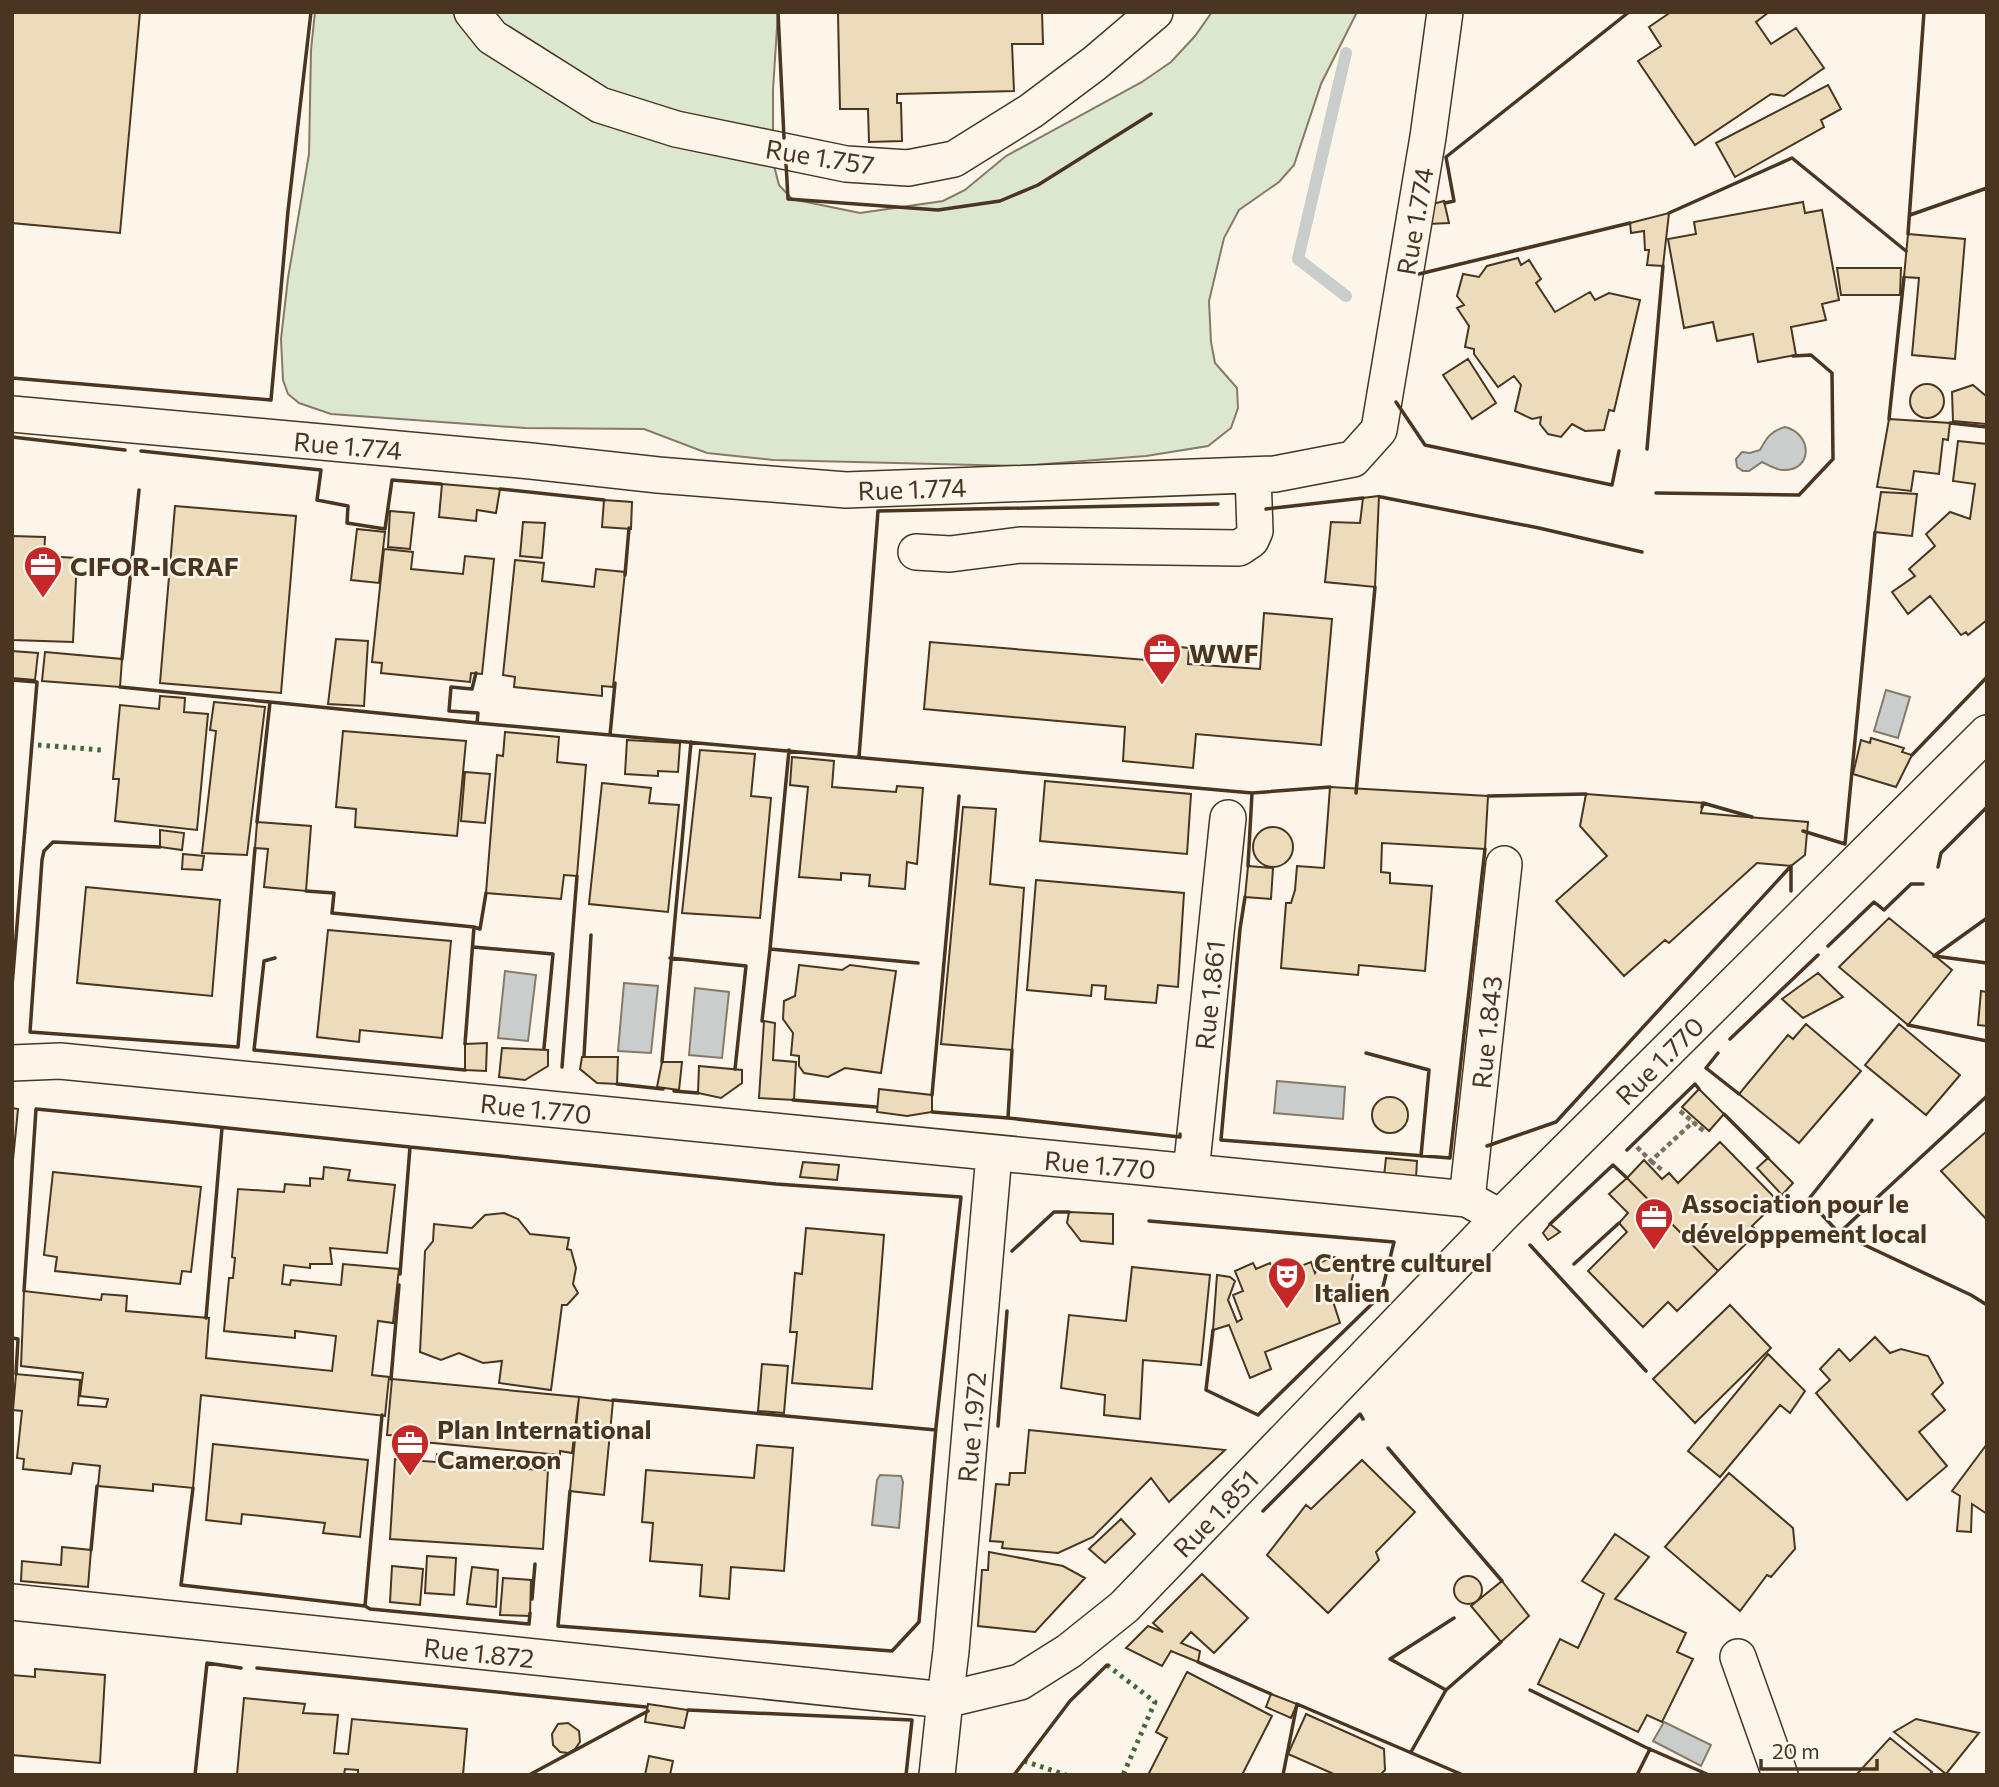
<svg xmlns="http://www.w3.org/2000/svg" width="1999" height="1787" font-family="Commissioner,sans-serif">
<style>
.green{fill:#dce7d0;stroke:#887966;stroke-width:2}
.water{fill:#c9cecd;stroke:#887966;stroke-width:2}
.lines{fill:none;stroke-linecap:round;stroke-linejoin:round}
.stream{stroke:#c9cecd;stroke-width:12}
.building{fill:#ecdcbc;stroke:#4a3520;stroke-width:2}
.minor-casing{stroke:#4a3520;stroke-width:38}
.path{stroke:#7f6f5c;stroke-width:4.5;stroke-dasharray:5 3.5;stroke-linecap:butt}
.minor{stroke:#fbf6e9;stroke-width:35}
.hedge{stroke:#436837;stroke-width:5;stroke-dasharray:3.5 5;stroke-linecap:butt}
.wall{stroke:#4a3520;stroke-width:3.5}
.labels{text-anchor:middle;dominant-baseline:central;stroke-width:5;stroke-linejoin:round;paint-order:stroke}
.street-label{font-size:26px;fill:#4a3520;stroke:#fbf6e9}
.poi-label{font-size:26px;font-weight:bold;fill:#4a3520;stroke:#fbf6e9;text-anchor:start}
</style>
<rect width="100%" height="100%" fill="#fbf6e9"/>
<path class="green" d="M315 12H778L773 90V162L779 185 792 199 860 213 943 201 965 190 1006 156 1142 82 1171 62 1195 36 1212 12H1357L1321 84 1294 165 1279 182 1239 210 1224 238 1209 301 1211 342 1215 363 1237 388 1238 408 1231 428 1208 446 1146 456 1020 466 773 460 707 453 644 429 525 428 331 414 299 403 288 394 283 380 281 339 288 278 309 154 311 50Z"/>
<path class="water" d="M1785 427C1813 434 1813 471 1783 470 1776 470 1768 465 1762 462L1749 471H1743L1737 467 1736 459 1742 452 1750 453 1760 450C1767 437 1771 431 1785 427Z
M1886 690 1910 697 1898 738 1874 731Z
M505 971 536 975 528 1041 498 1038Z
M624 983 658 986 651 1053 618 1051Z
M695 988 729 992 722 1058 689 1055Z
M1277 1081 1345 1087 1343 1119 1274 1113Z
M880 1475 901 1476 903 1482 899 1528 872 1525 877 1480Z
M1664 1722 1711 1745 1701 1766 1653 1741Z"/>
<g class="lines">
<path class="stream" d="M1346 53 1298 259 1346 296"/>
</g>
<path class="building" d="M12 12H140L120 233 12 223Z
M840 12H1042L1043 44H1012L1014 91 897 94V103H901L902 141 869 142 868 109H840L838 14Z
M1671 12H1769L1756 22 1771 44 1796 28 1824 68 1784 96 1771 94 1695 145 1638 61 1661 46 1649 27Z
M1828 85 1841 109 1821 120 1824 127 1735 177 1716 143Z
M1444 201 1449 223 1428 224 1425 206Z
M1803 202 1805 213 1822 210 1839 300 1822 304 1826 320 1791 327 1796 355 1758 362 1753 334 1717 341 1713 322 1684 328 1668 239 1696 234 1694 222Z
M1669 213 1663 266 1647 265 1649 250H1645L1644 231 1631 233 1630 223Z
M1908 234 1965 239 1955 359 1912 355 1919 278 1904 277Z
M1518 258 1521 265 1529 260 1541 279 1536 283 1555 312 1590 292 1595 300 1609 293 1640 300 1614 411 1609 410 1604 430 1585 431 1572 424 1561 437 1548 434 1540 424 1541 417 1532 419 1515 411 1521 385 1514 376 1498 387 1474 354V349L1465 347 1469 326 1457 308 1464 305 1457 296 1463 274 1479 277 1487 266Z
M1837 268H1901L1900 295H1841Z
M1468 359 1496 403 1472 419 1443 375Z
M1910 401a17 17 0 1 1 34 0a17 17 0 1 1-34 0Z
M1973 385 1986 396V424L1953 421 1952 392Z
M1889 419 1950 423 1948 440 1943 439 1939 474 1914 471 1911 491 1877 487Z
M1958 441 1987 444V620L1968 635 1966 632 1961 635 1930 596 1908 614 1892 592 1915 576 1909 569 1935 546 1926 534 1950 512 1970 519 1975 484 1953 481Z
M442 484 500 489 496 513 477 510 476 521 439 517Z
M1881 492 1917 494 1912 536 1875 532Z
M1379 496 1375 587 1325 582 1331 522 1360 523 1363 498Z
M604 500 632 502 631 529 602 527Z
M175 506 296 516 281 693 160 683Z
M390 511 414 513 410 549 388 547Z
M523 522 545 523 542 558 520 556Z
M357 529 385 532 379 583 351 580Z
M12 536 45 537 44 556 77 558 73 642 12 640Z
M384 549 413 552 411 569 463 574 465 556 494 559 482 674 471 673 470 682 381 673 382 663 372 662Z
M515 560 544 563 542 581 594 587 596 569 625 572 613 687 602 686V696L514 687 515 677 503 675Z
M1264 613 1332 619 1321 745 1196 734 1193 768 1123 761 1125 727 924 709 930 642 1146 660 1148 644 1189 648 1188 664 1260 669Z
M336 639 368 641 364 706 328 704Z
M12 651 38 653 35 680 12 678Z
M45 652 122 659 120 687 42 681Z
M160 696 185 698 184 712 208 714 197 830 115 821 119 779H113L120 705 159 709Z
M214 702 265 707 247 855 202 853 216 731 210 730Z
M343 731 466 741 457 836 355 827 356 809 336 807Z
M505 732 559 737 557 762 586 765 577 876 564 875 561 899 486 893 497 755 503 756Z
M1871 738 1904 748 1902 752 1912 755 1896 787 1853 774 1861 740 1870 743Z
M627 740 680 743 678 772 658 771V776L625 774Z
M700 750 755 754 751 796 771 798 760 918 682 913Z
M792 757 834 761 832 787 896 792 897 786 923 788 917 864 907 862 905 889 869 886 870 875 841 873V880L799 877 808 787 790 785Z
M465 772 490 774 485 823 461 821Z
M1045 781 1191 794 1187 854 1040 841Z
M602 783 651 788 649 803 679 805 668 912 589 904Z
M1330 787 1488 796 1485 849 1382 843 1381 872 1390 873V883L1432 886 1425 971 1359 965 1358 975 1281 968 1286 903H1291L1295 890 1297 866 1324 868Z
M1586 794 1703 803 1701 813 1808 822 1805 855 1791 866 1757 863 1669 943 1665 940 1624 976 1556 901 1607 856 1580 826Z
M963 807 996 809 990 884 1024 888 1012 1050 941 1044Z
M257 822 311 826 306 891 264 887 268 849 255 848Z
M1253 847a20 20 0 1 1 40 0a20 20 0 1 1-40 0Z
M160 830 184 833 182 850 160 847Z
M183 854 204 856 202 870 182 869Z
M1248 866 1273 868 1271 899 1245 897Z
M1036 880 1184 893 1178 987 1158 985 1156 1003 1105 999 1106 986 1092 985 1091 996 1027 990Z
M86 887 220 900 212 996 77 983Z
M1889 918 1952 970 1908 1025 1839 967Z
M328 930 451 941 442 1038 360 1030 359 1042 317 1037Z
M799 965 842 970 850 965 896 971 881 1073 845 1068 828 1077 804 1073 799 1066V1056L791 1055 793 1033 783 1019 784 1001 795 996Z
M1818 973 1843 997 1803 1018 1782 999Z
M1981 991 1987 992V1026L1978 1025Z
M764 1021 775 1023 773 1060 796 1062 794 1100 759 1098Z
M1806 1024 1861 1071 1799 1143 1739 1094 1788 1035 1793 1039Z
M1899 1024 1960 1075 1926 1115 1865 1065Z
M487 1043 486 1071 465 1070V1044Z
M502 1048 548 1050V1066L525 1080 499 1077Z
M582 1057H618L617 1084 597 1083 580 1069Z
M662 1062H682L679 1090 657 1087Z
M699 1066 742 1070V1083L721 1098 698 1093Z
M879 1089 932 1095V1112L907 1116 877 1112Z
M1699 1089 1724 1114 1709 1131 1682 1107Z
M1372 1115a18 18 0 1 1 36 0a18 18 0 1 1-36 0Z
M12 1108 18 1109 13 1160H12Z
M1987 1131V1220L1941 1171Z
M1720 1142 1778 1201 1752 1226 1758 1232 1718 1271 1627 1178 1644 1160 1662 1179 1669 1173 1678 1183Z
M1386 1158 1417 1161 1416 1178 1384 1176Z
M1768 1158 1793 1183 1782 1195 1757 1168Z
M803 1162 839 1165 837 1180 800 1177Z
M324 1167 350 1170 348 1180 395 1185 387 1253 330 1248 332 1264H310V1268L284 1265 282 1284 290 1285 291 1280 341 1285 343 1264 399 1269 393 1323 378 1321 372 1375 389 1377 385 1416 201 1395 193 1488 153 1484V1491L98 1486 100 1466 73 1463 71 1474 23 1469 24 1459 17 1458 22 1411 13 1410 16 1374 80 1380 78 1405 106 1407 108 1399 80 1396 83 1373 21 1366 24 1291 101 1300 102 1294 127 1296 126 1311 209 1318 206 1358 332 1371 336 1336 295 1331V1338L224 1331 229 1278H233L235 1258 232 1257 238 1189 284 1192 285 1184 310 1186V1178L323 1179Z
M53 1172 201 1187 191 1272 182 1271 180 1284 55 1271 57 1257 44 1255Z
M1627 1178 1718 1271 1677 1311 1668 1302 1643 1327 1588 1271 1627 1232 1619 1223 1628 1213 1609 1194Z
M1069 1212 1113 1214V1244L1081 1241 1067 1223Z
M504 1213 518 1219 530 1234 569 1238 567 1249 571 1250 576 1268 573 1284 578 1293 567 1305H562L551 1390 499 1383 502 1361 483 1363 459 1353 441 1360 420 1352 425 1251 433 1241 434 1224 472 1228 485 1215Z
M1550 1224 1560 1232 1548 1240 1543 1233Z
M806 1228 884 1235 872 1389 792 1383 797 1332H790L795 1273 802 1274Z
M1334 1257 1349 1264 1353 1275 1350 1286 1341 1294 1331 1295 1340 1323 1265 1352 1271 1369 1250 1378 1229 1325 1213 1330 1217 1275 1230 1277 1235 1281 1228 1300 1237 1322 1242 1319 1233 1295 1243 1291 1235 1271 1253 1263 1256 1269 1270 1263 1275 1276 1311 1262 1315 1273 1321 1262Z
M1132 1267 1210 1275 1201 1365 1143 1360 1140 1419 1104 1415 1105 1395 1061 1388 1069 1315 1126 1321Z
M1730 1305 1771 1348 1695 1423 1653 1379Z
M1875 1337 1890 1353 1901 1349 1928 1356 1943 1383 1932 1394 1945 1410 1919 1432 1947 1466 1907 1500 1816 1393 1830 1380 1820 1369 1839 1349 1850 1361Z
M1768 1354 1805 1391 1790 1413 1780 1405 1720 1477 1688 1451Z
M762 1364 788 1366 784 1413 758 1411Z
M392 1379 579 1397 572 1453 560 1451V1455L402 1440V1436L387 1435Z
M579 1397 613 1401 604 1495 570 1491Z
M1029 1430 1225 1450 1169 1502 1151 1478 1093 1537 1058 1553 1002 1548 1003 1542 990 1541 996 1484 1009 1485 1010 1473H1025Z
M213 1444 368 1460 360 1537 323 1533 325 1523 242 1514 241 1524 206 1520Z
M1987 1444V1514L1972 1504 1971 1532 1957 1531 1960 1496 1952 1491Z
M757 1445 793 1448 784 1571 731 1567 729 1599 700 1596 702 1565 650 1561 653 1523 642 1522 646 1470 754 1478Z
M437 1454 506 1459 505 1468 548 1470 543 1549 390 1539 395 1459 436 1462Z
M1362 1460 1415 1512 1376 1552 1379 1560 1328 1613 1267 1555 1306 1505 1311 1509Z
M1729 1473 1793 1528 1795 1549 1771 1577 1767 1575 1740 1611 1665 1547Z
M1121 1519 1135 1534 1105 1563 1089 1549Z
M1615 1534 1649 1557 1615 1599 1686 1633 1677 1652 1693 1659 1662 1722 1647 1715 1638 1732 1538 1684 1560 1639 1578 1648 1604 1594 1582 1581Z
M62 1547 91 1550 88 1587 21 1581 22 1561 61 1565Z
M989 1552 1063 1566 1085 1578 1035 1632 978 1626 982 1570H988Z
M427 1556 456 1558 454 1595 425 1593Z
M392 1566 423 1569 420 1605 390 1602Z
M472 1567 498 1570 496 1607 467 1604Z
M1202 1574 1248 1618 1214 1653 1191 1632 1181 1643 1200 1651 1198 1662 1171 1651 1162 1666 1126 1648 1148 1626 1163 1632 1153 1623Z
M1454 1590a14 14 0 1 1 28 0a14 14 0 1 1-28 0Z
M503 1578 531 1580 530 1616 500 1615Z
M1502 1581 1529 1616 1501 1642 1471 1606Z
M35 1669 105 1675 100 1763 12 1755V1675L35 1677Z
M1187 1672 1272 1716 1242 1775H1148L1167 1738 1156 1732Z
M1271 1694 1297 1704 1291 1718 1266 1707Z
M244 1698 305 1704 303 1713 338 1715 334 1753 348 1754 352 1719 467 1729 463 1775H358V1770L345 1769 344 1775H237Z
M648 1704 688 1710 684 1728 645 1722Z
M1306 1714 1384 1749 1385 1770 1380 1775H1336L1288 1754Z
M1916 1719 1979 1733 1946 1774 1894 1732Z
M568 1723 579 1731 580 1742 575 1749 568 1753 560 1752 553 1745 552 1734 558 1724Z
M1890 1738 1932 1772 1929 1775H1856Z
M649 1756 673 1761 670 1775H645Z"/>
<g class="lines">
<g class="minor-casing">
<path id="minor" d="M472 12 492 37 600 105 676 129 846 164 908 168 954 159 1031 111 1095 63 1155 12
M12 414 531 461 658 475 846 490 1275 474 1353 459 1379 430 1428 137 1445 12
M916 552 950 554 1020 545 1239 548 1251 540 1255 531 1253 475
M12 1063 60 1061 1467 1199 1500 1217 1987 733
M1191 1172 1228 818
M1467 1199 1504 864
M12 1602 945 1700 951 1651 994 1154
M1738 1657 1780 1775
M937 1775 945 1700 1020 1682 1069 1651 1124 1607 1500 1217"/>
</g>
<path class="path" d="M1680 1111 1706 1133
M1637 1147 1651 1161 1693 1122
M1651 1161 1662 1170"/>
<use href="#minor" class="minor"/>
<path class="hedge" d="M38 745 102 750
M1107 1665 1155 1702 1123 1775
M1024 1761 1066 1775"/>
<path class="wall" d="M778 12 784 138
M786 163 788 199 938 210 1000 201 1038 185 1151 114
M1445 203 1454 201 1446 157 1629 12
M1669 213 1792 158 1906 251
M1910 215 1987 188
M1908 234 1924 12
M1419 274 1630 223
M12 378 271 400 288 211 311 12
M1396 402 1425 445 1612 485 1619 451
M1889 419 1904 277
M1950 423 1987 427
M12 437 125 450
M1647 449 1663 266
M141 451 321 470 317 500 348 506 347 523 385 529 392 480 441 484
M500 489 604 500
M1656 493 1799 495 1833 459 1832 373 1811 355 1793 356
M1381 497 1539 528 1642 552
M1266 509 1363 498
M625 575 629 528
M122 659 139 490
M476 673 472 689 451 687 449 711 478 713 477 723 1252 793
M12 680 37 682 12 986
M120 687 270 702
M610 735 615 683
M1912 755 1987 677
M859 757 878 511 1218 504
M1356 793 1375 587
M1488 796 1586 794
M1702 807 1703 803 1752 817
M257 822 270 702 477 723
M1803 831 1845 844 1875 532
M160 847 53 842 44 851 42 860 30 1032 238 1047 255 848
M1248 866 1252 793 1330 787
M1938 867 1941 853 1987 807
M306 891 334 893 332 913 474 927
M1245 897 1240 929 1221 1140 1450 1158 1485 849
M1828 946 1874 902 1884 910 1911 884H1923
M473 947 553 954 544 1048
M770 949 789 750
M1934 956 1987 918
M1934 956 1987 963
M275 958 264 961 254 1050 465 1070
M670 958 746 966 735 1069
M762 1021 770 949 918 963
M1908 1025 1987 1041
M1730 1039 1818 955
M465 1044 474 927 480 929 486 893
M1366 1053 1429 1070 1421 1156
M1718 1053 1706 1068 1739 1094
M584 1056 591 935
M662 1062 691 742
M562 1067 577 876
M617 1084 663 1089
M674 1091 698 1093
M932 1095 959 796
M793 1100 876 1107
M932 1112 1008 1118 1180 1137V1134
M1724 1114 1768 1158
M1008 1118 1012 1050
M1872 1120 1808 1200 1839 1233 1987 1096
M1487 1146 1556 1122 1791 866V891
M1627 1150 1695 1084 1699 1089
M1149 1221 1394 1242 1381 1295 1258 1415 1206 1390 1213 1330
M1550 1224 1613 1165 1627 1178
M1839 1233 1971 1295 1987 1305
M1530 1245 1646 1371
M1012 1251 1054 1212H1069
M1574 1264 1619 1223
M400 1274 410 1147 776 1184 961 1197 936 1427 919 1622 892 1651 558 1626 570 1491
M24 1291 36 1109 171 1122 410 1147
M206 1318 222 1128
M12 1338 18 1339 16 1374
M391 1379 399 1285
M613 1400 936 1430
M998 1426 1007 1311
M1388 1448 1502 1581
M193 1488 181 1585 365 1606 370 1609 529 1624 530 1613
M1263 1511 1360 1414 1363 1419
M91 1550 97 1486
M532 1599 535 1564
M365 1606 382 1415
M1198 1662 1271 1694
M257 1668 646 1707
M1446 1690 1390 1659 1454 1618
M1530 1690 1645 1747 1709 1775
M688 1710 912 1720 906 1775
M1411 1752 1446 1690 1501 1642
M195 1775 207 1663 241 1668
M529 1775 648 1711
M1014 1775 1070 1701 1107 1665
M1283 1775 1297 1704 1463 1775
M1637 1775 1650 1749"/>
</g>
<defs>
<g id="office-pin" transform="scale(2.0125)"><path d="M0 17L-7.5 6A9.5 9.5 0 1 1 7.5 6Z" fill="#c62828" stroke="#fbf6e9"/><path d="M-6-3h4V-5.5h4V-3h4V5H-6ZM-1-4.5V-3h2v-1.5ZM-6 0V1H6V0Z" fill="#fff"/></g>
<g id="theatre-pin" transform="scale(2.0125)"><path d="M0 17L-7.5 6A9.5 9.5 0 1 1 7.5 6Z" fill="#c62828" stroke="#fbf6e9"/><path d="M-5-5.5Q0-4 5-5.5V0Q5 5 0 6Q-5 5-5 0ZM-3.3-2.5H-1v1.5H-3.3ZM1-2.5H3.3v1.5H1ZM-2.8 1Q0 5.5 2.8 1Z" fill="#fff"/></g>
</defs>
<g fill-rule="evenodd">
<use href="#office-pin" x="43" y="565"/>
<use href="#office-pin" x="1162" y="652"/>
<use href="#office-pin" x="1654" y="1217"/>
<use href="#theatre-pin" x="1287" y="1276"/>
<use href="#office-pin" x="410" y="1443"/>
</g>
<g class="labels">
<g class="street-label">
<text transform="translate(820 156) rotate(9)">Rue 1.757</text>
<text transform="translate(1414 221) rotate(-80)">Rue 1.774</text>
<text transform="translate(348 445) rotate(5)">Rue 1.774</text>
<text transform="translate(912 488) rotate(-2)">Rue 1.774</text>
<text transform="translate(1209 995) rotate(-84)">Rue 1.861</text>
<text transform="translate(1486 1032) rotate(-84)">Rue 1.843</text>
<text transform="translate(1659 1060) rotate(-45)">Rue 1.770</text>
<text transform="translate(536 1108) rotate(6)">Rue 1.770</text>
<text transform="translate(1100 1164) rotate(5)">Rue 1.770</text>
<text transform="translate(971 1427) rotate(-85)">Rue 1.972</text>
<text transform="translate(1215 1513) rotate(-46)">Rue 1.851</text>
<text transform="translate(479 1652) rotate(6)">Rue 1.872</text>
</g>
<g class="poi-label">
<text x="70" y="565">CIFOR-ICRAF</text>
<text x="1189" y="652">WWF</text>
<text x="1681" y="1202">Association pour le<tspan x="1681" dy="30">développement local</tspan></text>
<text x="1314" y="1261">Centre culturel<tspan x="1314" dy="30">Italien</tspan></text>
<text x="437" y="1428">Plan International<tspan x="437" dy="30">Cameroon</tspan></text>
</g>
</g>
<rect width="1999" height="1787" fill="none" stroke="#4a3520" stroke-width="28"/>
<path d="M1761 1759v10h116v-10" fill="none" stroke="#4a3520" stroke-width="3.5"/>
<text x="1772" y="1759" font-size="21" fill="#4a3520" stroke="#fbf6e9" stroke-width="5" paint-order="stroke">20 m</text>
</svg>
